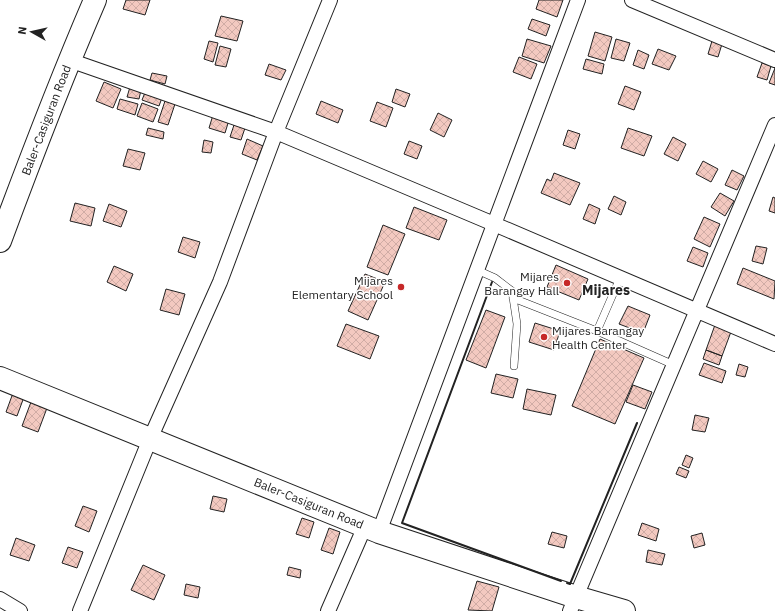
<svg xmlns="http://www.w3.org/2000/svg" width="775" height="611" font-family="'IBM Plex Sans',sans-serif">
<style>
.building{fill:url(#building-cross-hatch);stroke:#222}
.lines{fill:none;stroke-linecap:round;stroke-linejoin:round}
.lane-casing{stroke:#222;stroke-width:8}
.street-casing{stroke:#222;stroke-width:16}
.primary-casing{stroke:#222;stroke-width:24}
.lane{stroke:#fff;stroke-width:7}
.street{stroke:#fff;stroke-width:14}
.primary{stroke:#fff;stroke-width:22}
.wall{stroke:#222;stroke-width:2}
.poi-dot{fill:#c62828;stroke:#fff;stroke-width:1.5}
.labels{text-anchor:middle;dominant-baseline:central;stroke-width:3;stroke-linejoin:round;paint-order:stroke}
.street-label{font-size:12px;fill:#222;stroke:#fff}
.poi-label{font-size:12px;fill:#222;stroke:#fff;text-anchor:end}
.quarter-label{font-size:14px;font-weight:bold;fill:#222;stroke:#fff}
</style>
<defs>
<pattern id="building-cross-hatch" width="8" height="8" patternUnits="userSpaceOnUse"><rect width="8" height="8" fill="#f3c9c0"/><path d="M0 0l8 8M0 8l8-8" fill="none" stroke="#d0aca5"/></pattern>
</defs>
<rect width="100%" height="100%" fill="#fff"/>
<path class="building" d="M126 0H150L145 15 123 9Z
M539 0H563L557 17 536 9Z
M221 16 243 21 237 41 215 36Z
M532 19 550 25 546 36 528 29Z
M595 32 612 37 605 61 588 56Z
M527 39 551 46 544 63 522 56Z
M616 39 630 43 624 61 611 58Z
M209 41 218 43 213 62 204 59Z
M712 41 722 44 718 57 708 54Z
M220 46 231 49 226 67 215 65Z
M658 49 676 56 669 70 652 64Z
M638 50 649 55 644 69 633 65Z
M519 57 537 64 531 79 513 72Z
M586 59 604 64 602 74 583 69Z
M762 63 771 66 767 80 757 77Z
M269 64 286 70 281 80 265 75Z
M775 68V85L769 83Z
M152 73 167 76 165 84 150 80Z
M104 82 121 89 113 108 96 101Z
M625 86 641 92 634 110 618 104Z
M130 87 141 90 139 99 127 97Z
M396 89 410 94 405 107 392 102Z
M146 90 163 95 159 106 142 100Z
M120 99 138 104 135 115 117 109Z
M165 101 175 104 168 125 158 122Z
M321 101 343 110 338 123 316 114Z
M377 102 393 108 386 127 370 121Z
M142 103 158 109 153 122 137 116Z
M438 113 452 120 444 137 430 130Z
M213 115 229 120 225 133 209 128Z
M234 125 245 128 241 140 230 137Z
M148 128 164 132 163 139 146 135Z
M628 128 652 136 644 156 621 148Z
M568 130 580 134 575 149 563 145Z
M673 137 686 144 678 161 664 154Z
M247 139 263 146 257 160 242 154Z
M204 140 213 142 211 153 202 152Z
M409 141 422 146 417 159 404 154Z
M128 149 145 153 140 170 123 166Z
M703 161 718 169 711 182 696 174Z
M732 170 744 176 737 190 725 185Z
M554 173 580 183 570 205 541 193 547 179 551 181Z
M720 193 734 201 725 216 711 207Z
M614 196 626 202 621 215 608 209Z
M773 197 775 198V213L769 211Z
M75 203 95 208 91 226 70 221Z
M109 204 127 211 121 227 103 221Z
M589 204 600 209 595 224 583 219Z
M414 207 447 220 439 240 406 228Z
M704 217 720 224 710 247 694 239Z
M383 225 405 234 388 275 367 267Z
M183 237 200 242 195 258 178 252Z
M756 246 767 248 763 264 752 261Z
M693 247 708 253 703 267 687 261Z
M556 265 588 279 579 300 547 287Z
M114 266 133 274 126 291 107 282Z
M743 268 775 281 774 299 737 284Z
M365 274 385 282 368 320 348 311Z
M166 289 185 294 179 315 160 310Z
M628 306 650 315 643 333 619 324Z
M486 310 505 317 486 368 466 360Z
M716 322 732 329 722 356 706 350Z
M535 323 560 331 554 350 529 342Z
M346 324 379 336 370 359 337 346Z
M600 339 644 358 615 424 572 406Z
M706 350 722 356 719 365 703 359Z
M704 363 726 371 722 383 699 375Z
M739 364 748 367 745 377 736 375Z
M496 374 518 379 513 398 491 393Z
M633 385 652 392 645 409 626 402Z
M527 389 556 395 551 415 523 409Z
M13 393 24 397 17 416 6 412Z
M31 402 47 408 38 432 22 426Z
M695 415 709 418 705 432 692 430Z
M686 455 693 458 689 468 682 465Z
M679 467 689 471 686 478 676 474Z
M213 496 227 499 224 512 210 509Z
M83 506 97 511 89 532 75 526Z
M302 518 314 522 309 538 296 534Z
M642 523 659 529 656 541 638 535Z
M329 528 340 532 333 554 321 550Z
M552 532 567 536 564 548 548 544Z
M702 533 705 545 694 548 691 536Z
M16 538 35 545 29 561 10 555Z
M68 547 83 552 77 568 62 563Z
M648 550 665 554 662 565 646 562Z
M143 565 165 575 154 600 131 590Z
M289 567 301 570 300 578 287 575Z
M477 581 499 587 492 611 468 610Z
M186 584 200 587 198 598 184 595Z"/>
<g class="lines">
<g class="lane-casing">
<path id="lane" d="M477 270 495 278 512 291 517 324 514 366
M513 298 597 331 674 365
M597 331 620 278"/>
</g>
<g class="street-casing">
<path id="street" d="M632 0 775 60
M69 60 276 132 494 224 775 344
M379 532 578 0
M0 599 20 611
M80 611 150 439 220 282 276 132 330 0
M328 611 365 526
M570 611 775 125"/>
</g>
<g class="primary-casing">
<path id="primary" d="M0 241C30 160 61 79 95 0
M0 378 379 532 576 597 624 611"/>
</g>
<use href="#lane" class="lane"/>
<use href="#street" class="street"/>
<use href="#primary" class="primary"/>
<path class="wall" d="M492 282 402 523 561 581
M567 583 570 584 637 423"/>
</g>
<g class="poi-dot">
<circle cx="567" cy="283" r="4"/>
<circle cx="401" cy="287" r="4"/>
<circle cx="544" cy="337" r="4"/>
</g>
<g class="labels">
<g class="street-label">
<text transform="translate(46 120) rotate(-69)">Baler-Casiguran Road</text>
<text transform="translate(309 503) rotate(22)">Baler-Casiguran Road</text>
</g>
<g class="poi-label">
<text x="559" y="276">Mijares<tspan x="559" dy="14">Barangay Hall</tspan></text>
<text x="393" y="280">Mijares<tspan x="393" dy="14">Elementary School</tspan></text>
<text x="552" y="330" text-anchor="start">Mijares Barangay<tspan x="552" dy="14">Health Center</tspan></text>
</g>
<g class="quarter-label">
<text x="606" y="290">Mijares</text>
</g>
</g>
<g transform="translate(32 32) rotate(278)" stroke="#ffffff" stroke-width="3" paint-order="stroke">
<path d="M0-3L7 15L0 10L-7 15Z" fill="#222222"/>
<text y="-6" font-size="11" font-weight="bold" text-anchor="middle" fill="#222222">N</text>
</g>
</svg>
